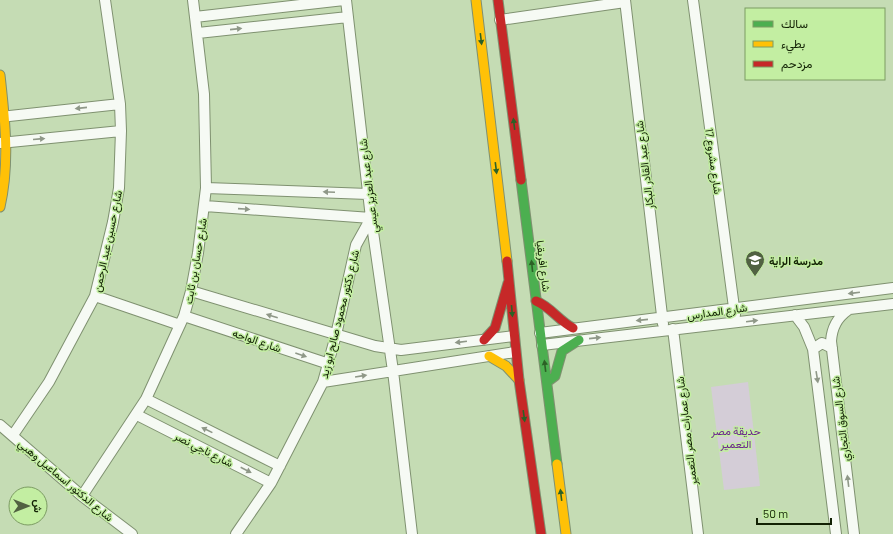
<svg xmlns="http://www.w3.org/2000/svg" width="893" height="534" font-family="Barlow,Vazirmatn,sans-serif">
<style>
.green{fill:#d4cdd7}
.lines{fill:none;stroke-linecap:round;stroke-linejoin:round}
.street-casing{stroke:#7f9170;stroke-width:12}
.fast-casing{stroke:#7f9170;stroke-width:11}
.slow-casing{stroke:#7f9170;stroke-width:11}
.jam-casing{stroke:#7f9170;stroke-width:11}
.street{stroke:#f6faf4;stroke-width:10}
.fast{stroke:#4caf50;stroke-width:9}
.slow{stroke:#ffc107;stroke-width:9}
.jam{stroke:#c62828;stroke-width:9}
.oneway{fill:#8f9888}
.oneway2{fill:#2c6126}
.labels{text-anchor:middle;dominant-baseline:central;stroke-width:3;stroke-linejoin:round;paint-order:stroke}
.street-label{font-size:11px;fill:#122104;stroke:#c3eea2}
.poi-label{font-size:11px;font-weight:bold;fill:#122104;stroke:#c3eea2;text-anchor:start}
.park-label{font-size:11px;fill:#6c238f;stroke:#c3eea2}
</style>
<rect width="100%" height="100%" fill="#c5dcb4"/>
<path class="green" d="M748 382 760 486 724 490 711 387Z"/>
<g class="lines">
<g class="street-casing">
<path id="street" d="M346 0 371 218 393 371 412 534
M625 0 663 324
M693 0 735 315
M195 17 344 0
M500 20 625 2
M198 33 348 17
M0 117 120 104
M0 143 121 131
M206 188 368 194
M205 206 371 218 356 245 336 335 323 382 271 483 236 534
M191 291 375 346 401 350 514 336
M95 296 180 325
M848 310C837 318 832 327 831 341L854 534
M795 315 804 327 813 349 836 534
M184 316 329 364
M673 329 698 534
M540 333 893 288
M542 345 893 304
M813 349 822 343 832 348
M323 382 515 352
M146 399 280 466
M137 415 271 483
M0 425 82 496 132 534
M13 435 49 382 95 296 113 222 119 188 121 131 120 104 105 0
M82 496 146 399 184 316 191 291 198 253 206 188 204 94 193 0"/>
</g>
<g class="fast-casing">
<path id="fast" d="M521 180 557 464
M547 382 555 376 562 351 579 340"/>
</g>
<g class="slow-casing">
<path id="slow" d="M476 0 507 261
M0 75C5 120 10 163 0 207
M489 356 506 366 519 380
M557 464 566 534"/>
</g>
<g class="jam-casing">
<path id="jam" d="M498 0 521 180
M507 261 519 380 541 534
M536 301C551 307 559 321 573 328
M484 340 495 328 508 283"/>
</g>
<use href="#street" class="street"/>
<use href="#fast" class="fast"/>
<use href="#slow" class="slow"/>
<use href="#jam" class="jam"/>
</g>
<defs><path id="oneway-solid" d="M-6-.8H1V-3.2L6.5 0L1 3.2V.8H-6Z"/></defs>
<g class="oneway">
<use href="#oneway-solid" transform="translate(236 29) rotate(-6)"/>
<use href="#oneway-solid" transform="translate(81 108) rotate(174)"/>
<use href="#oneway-solid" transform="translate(39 139) rotate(-5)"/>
<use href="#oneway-solid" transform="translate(329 192) rotate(-178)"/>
<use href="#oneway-solid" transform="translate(244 209) rotate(4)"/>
<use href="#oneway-solid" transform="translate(854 293) rotate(173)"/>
<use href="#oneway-solid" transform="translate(272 316) rotate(-163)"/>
<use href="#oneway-solid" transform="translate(642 320) rotate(174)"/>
<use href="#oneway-solid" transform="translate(752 321) rotate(-7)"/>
<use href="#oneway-solid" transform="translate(595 338) rotate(-6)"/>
<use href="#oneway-solid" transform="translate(461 342) rotate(173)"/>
<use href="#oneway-solid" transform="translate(301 355) rotate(19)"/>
<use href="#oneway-solid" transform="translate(361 376) rotate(-9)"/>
<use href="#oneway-solid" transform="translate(817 377) rotate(81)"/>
<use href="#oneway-solid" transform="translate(207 430) rotate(-154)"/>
<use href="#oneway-solid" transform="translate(246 470) rotate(27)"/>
<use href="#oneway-solid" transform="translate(848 481) rotate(-97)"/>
</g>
<g class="oneway2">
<use href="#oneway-solid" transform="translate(481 39) rotate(83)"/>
<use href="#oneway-solid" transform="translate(514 124) rotate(-97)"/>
<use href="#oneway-solid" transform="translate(496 168) rotate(83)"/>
<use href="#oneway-solid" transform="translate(532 266) rotate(-96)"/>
<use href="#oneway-solid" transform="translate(512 311) rotate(85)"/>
<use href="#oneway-solid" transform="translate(545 366) rotate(-97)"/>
<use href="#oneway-solid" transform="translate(524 416) rotate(82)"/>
<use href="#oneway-solid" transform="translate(561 495) rotate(-97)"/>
</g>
<defs>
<g id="school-pin" transform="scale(1)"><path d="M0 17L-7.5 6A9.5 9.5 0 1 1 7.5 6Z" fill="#516242" stroke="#c3eea2"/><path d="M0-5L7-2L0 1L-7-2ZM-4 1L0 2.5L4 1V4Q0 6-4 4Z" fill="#fff"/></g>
</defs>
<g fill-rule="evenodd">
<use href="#school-pin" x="755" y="260"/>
</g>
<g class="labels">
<g class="street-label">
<text transform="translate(714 161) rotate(82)">شارع مشروع 17</text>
<text transform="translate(644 165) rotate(-97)">شارع عبد القادر البكار</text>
<text transform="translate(368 186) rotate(-97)">شارع عبد العزيز عيسي</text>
<text transform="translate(107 241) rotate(-78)">شارع حسين عبد الرحمن</text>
<text transform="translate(195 261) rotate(-80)">شارع حسان بن ثابت</text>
<text transform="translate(544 266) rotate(83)">شارع افريقيا</text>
<text transform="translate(717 311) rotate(-8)">شارع المدارس</text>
<text transform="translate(339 314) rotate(-76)">شارع دكتور محمود صالح ابو زيد</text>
<text transform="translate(257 340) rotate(19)">شارع الواحه</text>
<text transform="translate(840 419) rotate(-97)">شارع السوق التجاري</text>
<text transform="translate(686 431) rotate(-97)">شارع عمارات مصر التعمير</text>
<text transform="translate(204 449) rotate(27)">شارع ناجي نصر</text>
<text transform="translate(66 480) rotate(40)">شارع الدكتور اسماعيل وهبي</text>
</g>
<g class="poi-label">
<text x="769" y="260">مدرسة الراية</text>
</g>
<g class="park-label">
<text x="736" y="430">حديقة مصر<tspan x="736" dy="13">التعمير</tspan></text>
</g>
</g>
<rect x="745" y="8" width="140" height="72" fill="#c3eea2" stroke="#7c9c63"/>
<rect x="753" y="21" width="20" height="6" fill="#4caf50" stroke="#7c9c63"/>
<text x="781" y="28" font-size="12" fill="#122104">سالك</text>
<rect x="753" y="41" width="20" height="6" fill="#ffc107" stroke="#7c9c63"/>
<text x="781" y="48" font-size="12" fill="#122104">بطيء</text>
<rect x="753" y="61" width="20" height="6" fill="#c62828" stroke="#7c9c63"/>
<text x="781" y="68" font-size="12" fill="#122104">مزدحم</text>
<g transform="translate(28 506) rotate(90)"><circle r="19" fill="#c3eea2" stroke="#7c9c63"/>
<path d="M0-3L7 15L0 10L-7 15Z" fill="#516242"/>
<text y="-6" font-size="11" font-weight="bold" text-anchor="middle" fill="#122104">ش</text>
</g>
<path d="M757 518v6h74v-6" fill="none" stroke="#122104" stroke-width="2"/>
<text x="763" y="518" font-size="12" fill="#122104" stroke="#c3eea2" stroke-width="3" paint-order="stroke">50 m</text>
</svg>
